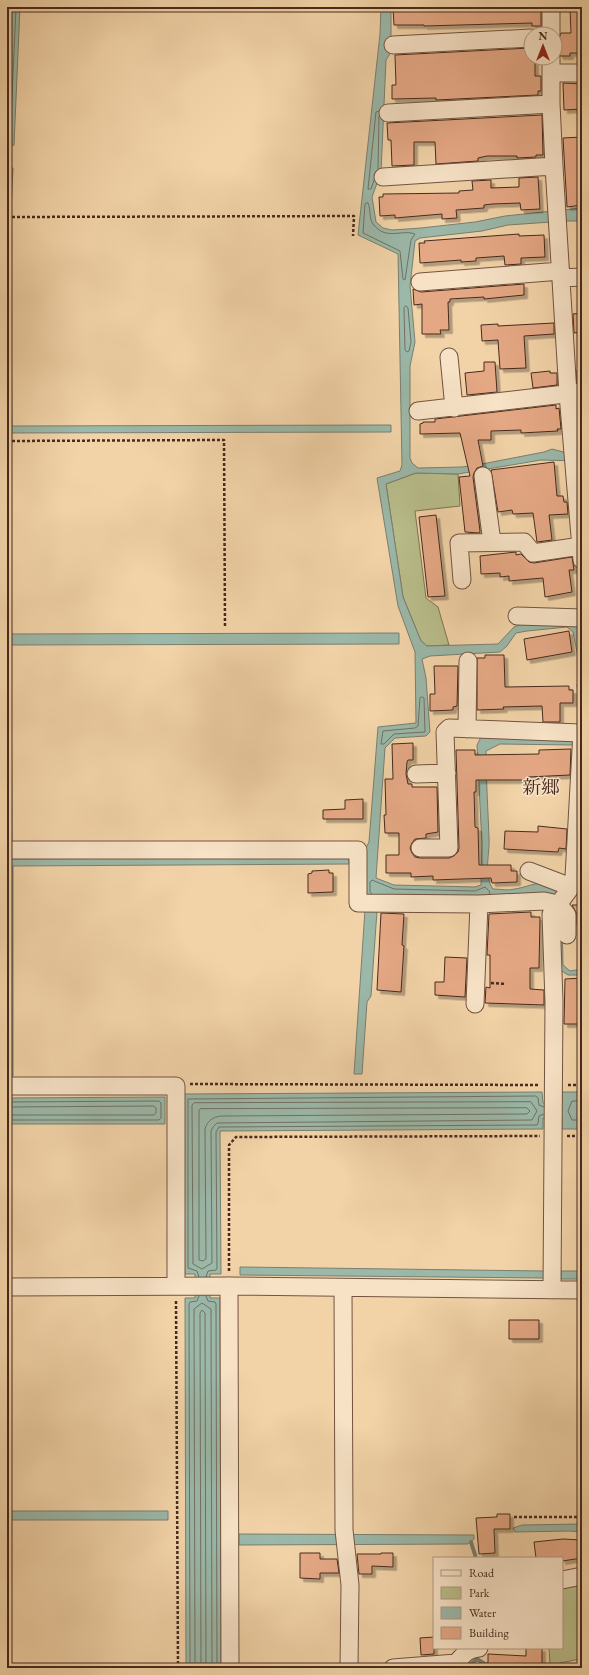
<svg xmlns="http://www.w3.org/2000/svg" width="589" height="1675" font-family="'EB Garamond','Noto Serif JP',serif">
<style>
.green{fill:#b8bd8a;stroke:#807454}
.water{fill:#9bb8a9;stroke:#797f71}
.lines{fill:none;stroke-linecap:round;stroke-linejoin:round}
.shore{stroke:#717163;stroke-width:1}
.stream{stroke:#797f71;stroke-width:4}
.building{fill:#e5a885;stroke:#472a1d;filter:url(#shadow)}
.minor-casing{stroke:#725440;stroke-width:19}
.path{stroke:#472a1d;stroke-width:2.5;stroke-dasharray:3 2;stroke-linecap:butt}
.minor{stroke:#f7e2c6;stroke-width:17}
.labels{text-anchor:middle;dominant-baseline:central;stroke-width:3;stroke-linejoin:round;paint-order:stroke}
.neighbourhood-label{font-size:19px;fill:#472a1d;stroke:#f7e2c6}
</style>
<defs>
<filter id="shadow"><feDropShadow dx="3.5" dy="3.5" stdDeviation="0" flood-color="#0004"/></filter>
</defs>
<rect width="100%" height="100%" fill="#f2d3a8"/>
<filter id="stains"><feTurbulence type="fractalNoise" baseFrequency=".005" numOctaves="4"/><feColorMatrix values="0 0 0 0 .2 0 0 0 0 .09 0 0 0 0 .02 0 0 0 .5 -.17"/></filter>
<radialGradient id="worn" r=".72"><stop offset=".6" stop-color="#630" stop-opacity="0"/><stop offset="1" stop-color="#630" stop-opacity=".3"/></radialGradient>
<path class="green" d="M416 473 458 474 460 506 415 511 426 598 438 607 449 645 427 646 421 641 403 597 386 484Z
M582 1582V1628H580V1659L550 1665 549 1648H562V1584Z"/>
<path class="water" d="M7 7H20L14 145 7 148Z
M381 7H391V52L386 60 381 172 372 197 376 222 383 228 392 230 421 228 475 222 505 216 582 208V221H566L561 219 551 222 508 225 482 231 420 238 415 241 410 286 415 342 410 366V458L412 463 418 468 462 467 482 464 544 452 552 449 582 457V461L541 460 458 474 416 473 386 484 403 597 421 641 427 646 498 644 514 627 524 623 565 622 580 627 582 646V717L577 685 580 676 579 662 573 632 567 627 527 631 516 633 507 646 500 652 430 656 422 659 426 678 430 732 426 736 395 738 385 748 376 878 394 885 475 887 481 885 482 845 477 745 482 735 564 736 582 742 573 745 500 744 486 751C486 780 488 809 489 838 490 854 483 875 493 889 500 889 508 891 515 889 533 886 540 878 558 889L562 918 563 965 570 971 582 969 581 975H568L557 968V918L527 897 366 896V848L369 842 378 727 416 723 415 652 398 606 377 478 400 471 402 465 398 254 358 235 380 34Z
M7 166 13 168 11 208H7Z
M7 225H10L12 426 391 425V432L7 433Z
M7 452H11V634L399 633V644L11 645 12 842H7Z
M349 857V864L13 866V1076H7V859Z
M365 910 377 911 371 996 367 1002 362 1074H354Z
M542 1092 543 1103H562V1092H582V1129H562V1118H543V1129L220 1131 221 1274H210V1298H220L221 1668H186L185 1298H195V1274H184L183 1094Z
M165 1097V1124H7V1098Z
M240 1267 544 1271V1278L240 1275Z
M561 1271H582V1279H561Z
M7 1511H168V1520H7Z
M582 1524V1532L569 1531 515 1532 513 1528 522 1525Z
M239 1534 474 1535V1539L468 1544 239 1545Z"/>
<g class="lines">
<path class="shore" d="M7 98 11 7
M7 144 10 141 16 7
M378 169 379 116
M374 180 371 189H368L376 112 379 111
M368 203C371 209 369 219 373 224 386 241 401 229 415 234L411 240 405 280 403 279 400 251 363 233 365 204Z
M406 306 408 308 411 342 409 351 407 352 405 350 404 308Z
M7 340V429
M7 492V633L11 639 7 646V838
M422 697 424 698 425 732 394 734 384 744H381L383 731 415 728 418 726 420 698Z
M7 863 9 865V1070L7 1073
M372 894 370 892V882L372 880 394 889 475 891 485 887 490 892 489 894
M582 1101H572L568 1111 572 1120H582
M7 1102 159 1101 161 1103V1118L159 1120H7
M531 1102 537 1111 532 1120 217 1123 213 1127 211 1131 212 1263 202 1269 193 1264 192 1105 194 1103Z
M7 1107 154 1106 156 1108V1113L154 1115H7
M527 1108 530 1111 527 1114 221 1116C213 1117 207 1121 205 1129L206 1259 203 1261 199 1260V1111L200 1109Z
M199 1277 197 1271 188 1268V1099L536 1096 538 1098 539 1105 544 1107
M206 1277 208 1271 216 1270 217 1268 216 1132 219 1127 537 1125 538 1123 539 1116 544 1114
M206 1296 208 1301 215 1302 216 1304 217 1668
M190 1668 189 1304 190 1302 197 1301 199 1296
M195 1668 194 1309 202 1303 211 1309 212 1668
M201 1668 200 1313 202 1310 205 1313 206 1668"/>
<path class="stream" d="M471 1542 476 1558
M477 1659 485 1664 492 1665
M501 1666 520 1668
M467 1668 477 1659V1656
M576 1668H580"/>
</g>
<path class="building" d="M424 7H486V10L515 9V7H541V26H532V23L424 26V25H394L393 8Z
M581 8 582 53H570V56H560L558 52V41L561 33H571L570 9Z
M530 48 531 61H535V76H541V91H538V95L436 100V98L392 99V85H396L395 55Z
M563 83 582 84V109L564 110Z
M542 115 543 155H536V157L517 158V156H487L478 158V161L436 164 435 142H414V165L392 166 391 140H388L387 123Z
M582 137V205L567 207 563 138Z
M538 177 540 209 521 210 520 203 492 204 484 205V208L456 210 457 218 442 219V214L395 218V215L380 216 379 197H383V194L459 193V191L473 190 472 181 491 180V188L519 187V178Z
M519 234V236L544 235 545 257 521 258V264L505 265 504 256 476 258V261L461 262V260L420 263 419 243H425L424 241Z
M524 284V295L484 299V297L450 299V302H448L449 330H440L441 334H422V304L414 305 413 289 421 292Z
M582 313V332L574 333 573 314Z
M554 323V334L524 336 526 368 500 369 498 340 482 341 481 325 498 324V326Z
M484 362H495L497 392 467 395 465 373 484 371Z
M577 370H582V382H577Z
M550 371V373H557V385L533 388 531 373Z
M556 405V409L559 408 561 429H557L558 431 521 433V430L491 431V440H478L483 466 477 468 474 473 473 477 480 531 479 533 465 532 459 477 470 476 460 433 420 434V424L423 423V422H435V419Z
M554 462 557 496H563L564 502H567L568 514 549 515 552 540 537 542 533 513 513 514 512 510 498 512 491 470Z
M436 515 445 596 428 597 419 517Z
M516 552V555L521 554 529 562 534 563 572 557 574 570H569L572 592 545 597 543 578 509 581V576L500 577V573L481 574 480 556Z
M569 631 572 652 527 660 524 639Z
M485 655H504L505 687 569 686V690H573V703H560V722H543L542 706 503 707 504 709 477 710V658H485Z
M434 666H458L457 706 453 707V710L430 711V694H435Z
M413 743V760H408L407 762 406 774 408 784H412V787H437L438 832 426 834V838L415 839 412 843 410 848 412 853 415 857 420 858H449L454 856 458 852 459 848 456 750H475V755L539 754V750L571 749 570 775 528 777V780H476V792H474L475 827 478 828 479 865H511V871H517V882L492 883 491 878 433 880V876L411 877V873H386V855H399V833H385L384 815H386L385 779H393L392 744Z
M363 799V819H323V810L345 809V800Z
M538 826 567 829 566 849 559 848 558 852 504 849 505 831 538 832Z
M329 870V873H333V892L308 893V874L312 873V871Z
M572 905H582V925H577V914Z
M531 912V917H540L539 968H530V989L544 990V1005L485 1003 486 987 490 988V955H487L489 914Z
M381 913 404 914 402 945 404 946 401 992 377 990Z
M445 957 467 958 465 997 435 995V982H444Z
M582 978V1024H564L565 979Z
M509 1320H539V1339H509Z
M497 1514H510V1529H494L495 1553 479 1554 476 1518 497 1517Z
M563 1539 582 1540V1558L562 1561V1558H536L534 1542Z
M300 1553H320V1559H337L339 1573H320V1579L300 1578Z
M381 1553H393V1567L372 1566V1574H359L357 1554H381Z
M434 1637V1654L421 1655 420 1638Z
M526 1648H542V1667L488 1666V1654L526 1656Z"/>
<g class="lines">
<g class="minor-casing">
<path id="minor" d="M551 34V7
M393 45 531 38
M551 58V104L554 166 568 394 582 560
M551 73H582
M388 113 551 104
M383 177 554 166
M561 278 582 277
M420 282 561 271
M449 357 454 408
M418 411 582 392
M483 476 492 542
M462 580 459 543 524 542 533 553 581 546
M517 616 582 618
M467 729 468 661
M416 774 447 773
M420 848H449L445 732 449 728 581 733
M7 850H358V903L479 904 544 901 558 904 567 915V935
M529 871 571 887
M475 1004 479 904
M7 1086H176V1286
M229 1286 230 1668
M7 1287 229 1286 582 1290
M343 1289 344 1530 350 1585 349 1668
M552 1290 554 1002 551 914 569 890 574 877 582 732
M562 1580 582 1576
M393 1668 456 1663C464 1655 467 1649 479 1648"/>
</g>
<path class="path" d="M7 217 354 216 353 236
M7 441 224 440 225 627
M491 983 506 984
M190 1084 539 1085
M568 1085H582
M567 1136H582
M229 1271V1145L236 1137 540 1136
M176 1301 178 1668
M514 1517H582"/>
<use href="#minor" class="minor"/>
</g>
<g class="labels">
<g class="neighbourhood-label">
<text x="541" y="787">新郷</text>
</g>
</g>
<rect width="589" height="1675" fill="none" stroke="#f2d3a8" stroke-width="24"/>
<rect x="8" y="8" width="573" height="1659" fill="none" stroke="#472a1d" stroke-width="2"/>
<rect x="12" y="12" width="565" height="1651" fill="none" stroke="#472a1d"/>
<rect x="433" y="1557" width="130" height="92" fill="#f7e2c6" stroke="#b19882"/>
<rect x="441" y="1570" width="20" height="6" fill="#f7e2c6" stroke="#b19882"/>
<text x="469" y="1577" font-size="12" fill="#472a1d">Road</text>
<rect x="441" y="1587" width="20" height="12" fill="#b8bd8a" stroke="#b19882"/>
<text x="469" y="1597" font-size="12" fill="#472a1d">Park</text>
<rect x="441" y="1607" width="20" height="12" fill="#9bb8a9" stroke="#b19882"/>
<text x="469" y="1617" font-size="12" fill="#472a1d">Water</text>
<rect x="441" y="1627" width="20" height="12" fill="#e5a885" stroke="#b19882"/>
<text x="469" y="1637" font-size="12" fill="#472a1d">Building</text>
<g transform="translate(543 46)"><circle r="19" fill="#f7e2c6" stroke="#b19882"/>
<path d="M0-3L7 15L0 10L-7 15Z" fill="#8f2418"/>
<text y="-6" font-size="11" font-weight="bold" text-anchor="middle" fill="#472a1d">N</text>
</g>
<rect width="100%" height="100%" filter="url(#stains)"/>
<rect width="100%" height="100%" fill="url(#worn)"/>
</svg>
